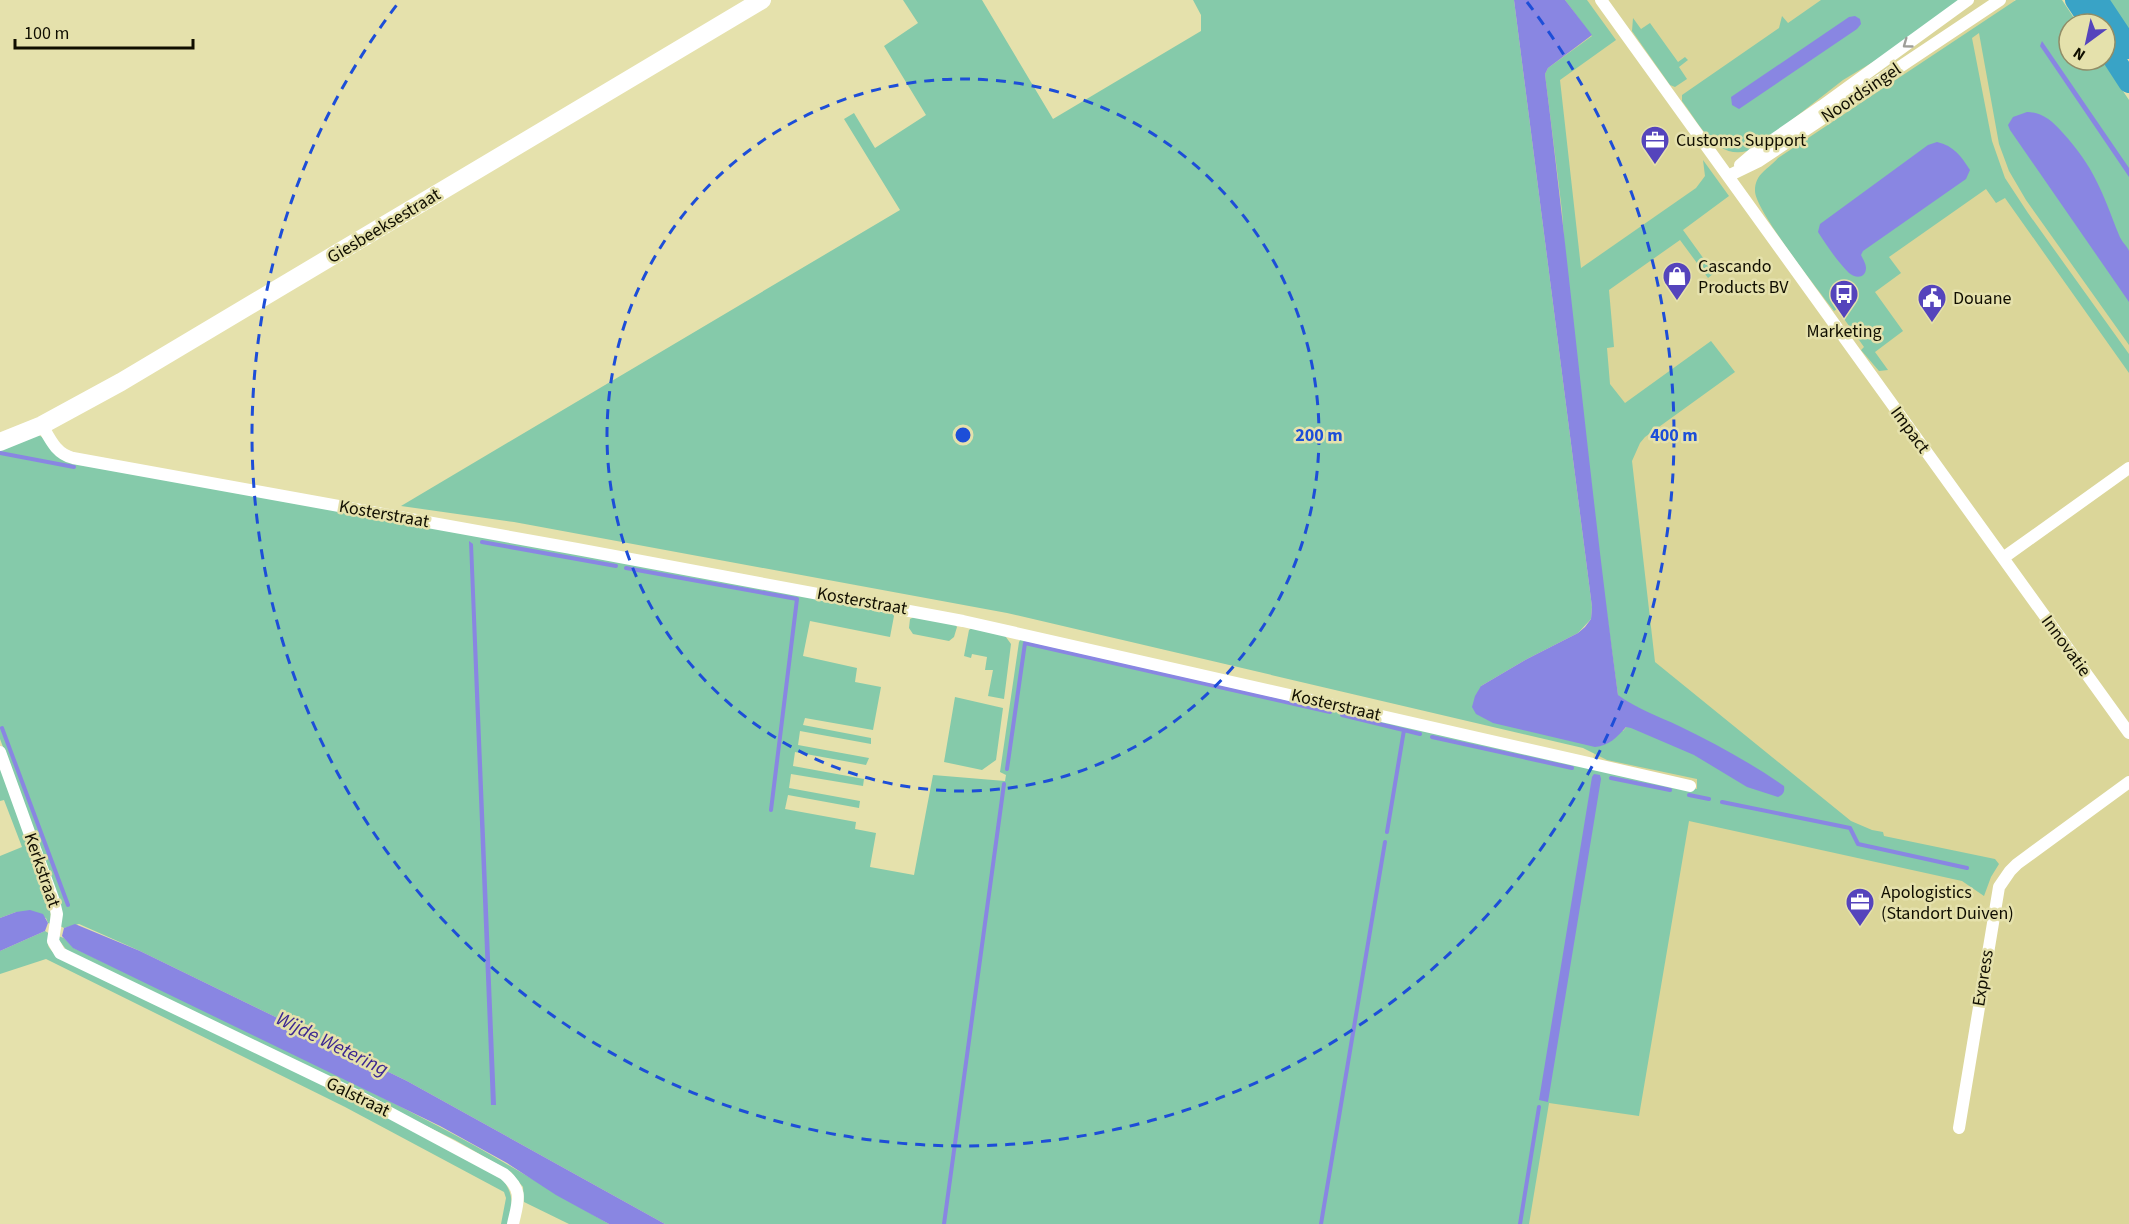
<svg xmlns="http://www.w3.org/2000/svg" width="2129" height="1224" font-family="'Source Sans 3',sans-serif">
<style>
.built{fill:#dbd699}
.green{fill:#85caaa}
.water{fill:#8986e2}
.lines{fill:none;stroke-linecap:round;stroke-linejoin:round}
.stream{stroke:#8986e2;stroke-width:4}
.street{stroke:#fff;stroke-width:12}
.secondary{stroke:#fff;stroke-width:18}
.highway{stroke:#39a3c6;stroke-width:22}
.oneway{stroke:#9f9f99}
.ring{fill:none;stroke:#1d4ed8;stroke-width:3;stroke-dasharray:10 8}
.labels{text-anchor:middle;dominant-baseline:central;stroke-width:5;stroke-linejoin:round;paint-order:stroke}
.street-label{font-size:18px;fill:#100e00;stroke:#e5e1ac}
.poi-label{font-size:18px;fill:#100e00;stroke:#e5e1ac;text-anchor:start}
.water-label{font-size:20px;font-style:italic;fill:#3b2691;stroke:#e5e1ac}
.centre{fill:#1d4ed8;stroke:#e5e1ac;stroke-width:3}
.ring-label{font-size:18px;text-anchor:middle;font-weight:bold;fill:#1d4ed8;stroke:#e5e1ac;stroke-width:5;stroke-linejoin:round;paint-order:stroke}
</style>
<rect width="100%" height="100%" fill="#e5e1ac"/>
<path class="built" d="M1522 0H2014L2129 173V1224H1517L1595 747 1610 685Z"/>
<path class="green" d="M903 0H982L1053 119 1201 31V15L1193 0H1514L1592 607 1591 619 1578 633 1527 659 1481 686 1623 731 1629 724 1618 695 1597 542 1566 268 1562 211 1545 74 1548 68 1592 36 1565 0H1587L1616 40 1560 80 1581 268 1696 188 1705 176 1703 160 1729 196 1683 230 1714 273 1708 278 1680 240 1609 290 1614 347 1607 348 1610 384 1625 403 1711 341 1735 372 1645 437 1640 443 1632 461 1655 662 1851 821 1872 830 1883 832 1884 836 1995 859 1999 864 1991 877 1984 896 1962 881 1689 821 1639 1116 1549 1103 1529 1224H665L407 1081 140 951 79 924 64 928 60 926 41 849 0 739V447L39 435 43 438 51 450 890 609 894 616 890 637 810 621 803 656 857 668 855 682 881 687 873 730 805 718 803 725 871 738V744L800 731 798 745 869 758 866 765 795 752 793 766 864 779 863 786 791 774 789 788 860 801 859 808 788 795 785 809 856 822 855 829 876 833 870 867 914 875 933 775 1005 781 1006 775 1000 772 1019 642 1023 635 1697 789V779L1607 760 1583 748 1007 613 514 522 401 506 900 210 844 119 854 113 875 148 926 115 884 46 918 23Z
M1821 0H1959L1883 56 1843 80 1757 147C1719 167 1701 126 1682 101V95L1779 28 1782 16 1788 23Z
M2016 0H2062L2078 24H2069V60H2102L2129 100V345L2026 200 2009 171 1999 144 1979 33 1972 38 1992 141 2005 178 2028 213 2129 354V373L2005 198 1996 203 1986 189 1889 257 1901 273 1875 292 1903 331 1875 352 1888 370 1879 371 1861 350 1864 347 1837 309 1834 311C1819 291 1755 210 1755 191 1755 173 1769 169 1778 158Z
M2108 0H2129V32Z
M1633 18 1641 29 1650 23 1678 62 1685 57 1688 60 1679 67 1687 79 1675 87 1670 85 1632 31Z
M916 616 954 623 957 627 954 637 949 641 913 634 909 628 910 619Z
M973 627 1003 633 1011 644 1004 699 988 696 993 670H985L987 657 972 654 971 658 964 656 969 630Z
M955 697 1003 708 996 760 982 770 944 762Z
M0 766 50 905 51 924 48 923 46 918 16 912 0 918V856L22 847 4 800 0 801Z
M45 931 50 934C44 945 50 949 58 957L400 1122 501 1177C515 1196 512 1202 509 1224H501L506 1198 504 1192 345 1107 46 959 0 974V951Z
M58 936 64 938 74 948C196 1007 320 1064 440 1127 498 1157 552 1192 609 1224H569L524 1202 523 1187 511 1172 455 1140 68 952 59 940Z"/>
<path class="water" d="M1514 0H1565L1592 35 1548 68 1545 74C1571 281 1590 488 1618 695 1637 709 1658 716 1679 726 1716 744 1751 763 1784 786 1785 792 1783 795 1778 797L1747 787 1694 755 1631 728 1626 727C1617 737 1609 746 1595 747L1493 723 1476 714 1472 707 1475 696 1481 686 1527 659 1578 633 1585 627 1591 619 1592 607Z
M1855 16 1860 19 1861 24 1857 29 1739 109 1732 105 1731 97 1849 17Z
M2042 41 2129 168V177L2040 46Z
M2027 112C2042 112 2052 121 2062 132 2095 168 2102 192 2119 235 2121 241 2127 246 2129 251 2129 260 2129 290 2129 302L2010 130 2008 125 2013 117Z
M1937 142C1954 146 1961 156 1970 170L1966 179 1863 251 1861 255C1863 259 1866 264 1866 268 1866 278 1856 279 1849 273 1837 261 1827 246 1818 232L1820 224 1928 145Z
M469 541 473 544 496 1105H491Z
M1594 774 1600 775 1601 779 1548 1102 1539 1100 1592 777Z
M30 910 43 914 48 923 45 931 0 951V918L16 912Z
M75 924 140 951 407 1081 665 1224H609L556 1195 507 1163 440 1126 73 948 62 936 64 928Z"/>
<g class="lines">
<path class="stream" d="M0 453 74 467
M482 542 616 566
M626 568 797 599 771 810
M1342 715 1420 734
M2 728 68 905
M1432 737 1572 768
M1007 769 1025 643 1330 712
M1611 778 1670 790
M1689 795 1709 799
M1722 802 1850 828 1858 844 1967 868
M1387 832 1404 730
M944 1224 1004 784
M1321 1224 1385 842
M1520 1224 1539 1107"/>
<path class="street" d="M1601 0 2129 733
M1740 165 1754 153 1822 106 1968 0
M1728 176 1759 161 2000 0
M42 425C50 439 56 454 73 458L577 549 963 621 1690 786
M2003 558 2129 468
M0 752 54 901 57 914 53 941 60 953 364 1099 504 1174C524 1191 518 1201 513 1224
M1959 1128 1999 887 2010 871 2017 864 2129 782"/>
<path class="secondary" d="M0 442 42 425 121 382 762 0"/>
<path class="highway" d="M2076 0 2092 24
M2097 0 2129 48
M2105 45 2129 82"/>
</g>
<defs><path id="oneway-chevron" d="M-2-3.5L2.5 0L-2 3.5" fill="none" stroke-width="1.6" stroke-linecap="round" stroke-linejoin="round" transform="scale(1.5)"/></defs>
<use class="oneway" href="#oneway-chevron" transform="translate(1907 44) rotate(144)"/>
<g class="ring">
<circle cx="963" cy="435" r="356"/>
<path d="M1527 2A711 711 0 1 1 399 2"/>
</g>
<defs>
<g id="office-pin" transform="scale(1.5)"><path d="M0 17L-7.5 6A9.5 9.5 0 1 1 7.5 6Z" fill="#5544bc" stroke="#e5e1ac"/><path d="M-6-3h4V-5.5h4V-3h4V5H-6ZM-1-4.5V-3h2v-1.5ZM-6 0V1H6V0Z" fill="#fff"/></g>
<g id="shop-pin" transform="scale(1.5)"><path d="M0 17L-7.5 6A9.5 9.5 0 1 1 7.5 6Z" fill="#5544bc" stroke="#e5e1ac"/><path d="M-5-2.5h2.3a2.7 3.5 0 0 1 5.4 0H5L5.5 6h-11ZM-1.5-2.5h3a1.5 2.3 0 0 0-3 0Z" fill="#fff"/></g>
<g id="bus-pin" transform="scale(1.5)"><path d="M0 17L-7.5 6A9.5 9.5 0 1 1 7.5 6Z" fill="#5544bc" stroke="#e5e1ac"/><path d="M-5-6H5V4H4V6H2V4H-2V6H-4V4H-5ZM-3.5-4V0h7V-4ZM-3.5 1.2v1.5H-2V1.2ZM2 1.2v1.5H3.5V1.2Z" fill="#fff"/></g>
<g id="civic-pin" transform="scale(1.5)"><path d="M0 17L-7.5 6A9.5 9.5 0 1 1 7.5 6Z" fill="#5544bc" stroke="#e5e1ac"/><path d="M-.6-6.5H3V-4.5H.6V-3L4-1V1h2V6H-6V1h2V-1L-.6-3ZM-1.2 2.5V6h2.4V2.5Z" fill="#fff"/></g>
</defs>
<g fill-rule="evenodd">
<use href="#office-pin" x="1655" y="140"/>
<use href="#shop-pin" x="1677" y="276"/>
<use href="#bus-pin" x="1844" y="294"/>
<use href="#civic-pin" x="1932" y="298"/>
<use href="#office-pin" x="1860" y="902"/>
</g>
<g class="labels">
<g class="street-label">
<text transform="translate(1861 93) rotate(-34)">Noordsingel</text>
<text transform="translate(384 226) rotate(-31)">Giesbeeksestraat</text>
<text transform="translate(1910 430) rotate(54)">Impact</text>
<text transform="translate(384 514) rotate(10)">Kosterstraat</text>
<text transform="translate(862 601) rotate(10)">Kosterstraat</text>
<text transform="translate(2066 646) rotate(54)">Innovatie</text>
<text transform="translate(1336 705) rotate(13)">Kosterstraat</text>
<text transform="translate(42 870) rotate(71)">Kerkstraat</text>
<text transform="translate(1983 978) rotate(-81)">Express</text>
<text transform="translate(358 1097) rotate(26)">Galstraat</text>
</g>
<g class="poi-label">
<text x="1676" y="140">Customs Support</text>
<text x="1698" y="266">Cascando<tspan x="1698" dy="21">Products BV</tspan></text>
<text x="1953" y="298">Douane</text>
<text x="1844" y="331" text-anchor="middle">Marketing</text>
<text x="1881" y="892">Apologistics<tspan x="1881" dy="21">(Standort Duiven)</tspan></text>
</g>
<g class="water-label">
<text transform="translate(332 1044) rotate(26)">Wijde Wetering</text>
</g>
</g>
<circle cx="963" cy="435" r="9" class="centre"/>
<g class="ring-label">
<text x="1319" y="441">200 m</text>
<text x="1674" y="441">400 m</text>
</g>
<g transform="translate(2087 42) rotate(213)"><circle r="28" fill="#e5e1ac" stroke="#908d67" stroke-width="1.5"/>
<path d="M0-4.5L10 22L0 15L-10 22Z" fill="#5544bc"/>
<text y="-9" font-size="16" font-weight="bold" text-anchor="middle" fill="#100e00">N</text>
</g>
<path d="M15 39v9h178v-9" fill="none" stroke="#100e00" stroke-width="3"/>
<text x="24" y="39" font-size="18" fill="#100e00" stroke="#e5e1ac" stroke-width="4.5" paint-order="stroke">100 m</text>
</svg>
